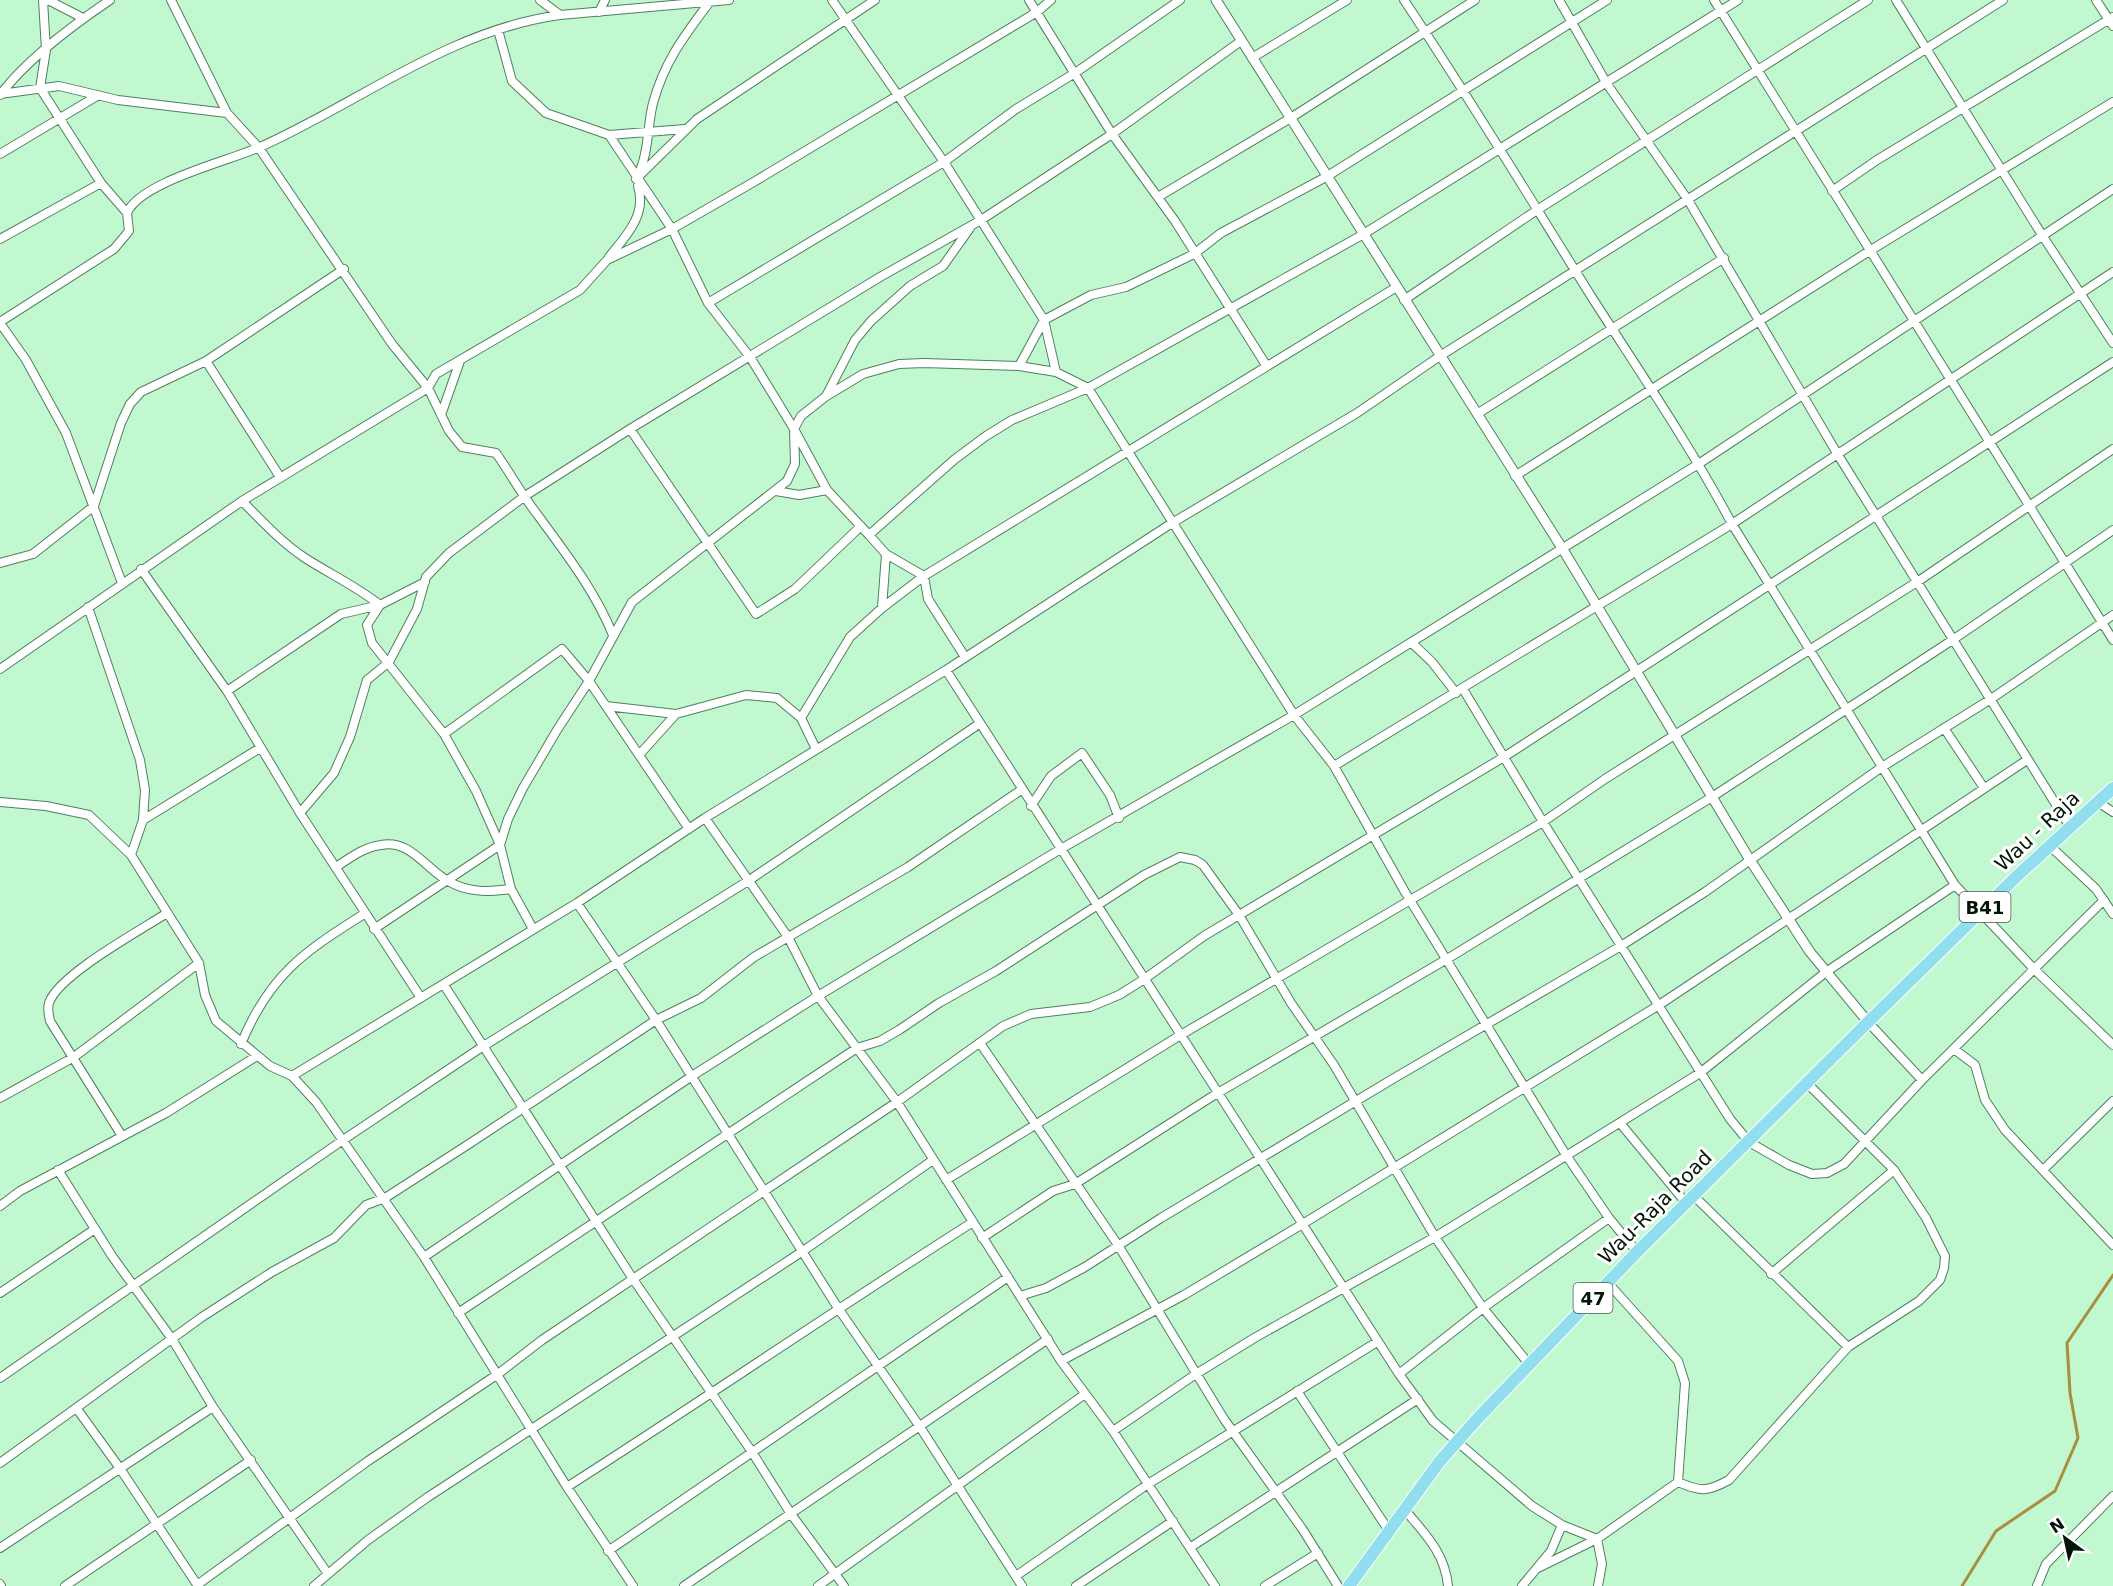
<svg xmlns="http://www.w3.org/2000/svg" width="2113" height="1586" font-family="'DejaVu Sans',sans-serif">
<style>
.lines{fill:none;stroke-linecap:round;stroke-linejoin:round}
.stream{stroke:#a88f3f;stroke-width:3}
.minor-casing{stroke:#4e815d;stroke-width:10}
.tertiary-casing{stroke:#4e815d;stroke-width:11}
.primary-casing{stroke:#fff;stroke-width:14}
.minor{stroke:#fff;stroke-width:8}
.tertiary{stroke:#fff;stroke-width:9}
.primary{stroke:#91dfee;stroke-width:12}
.labels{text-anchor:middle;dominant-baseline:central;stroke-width:6;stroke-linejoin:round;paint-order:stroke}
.shield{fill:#fff;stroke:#4e5b51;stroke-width:1.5}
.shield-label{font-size:18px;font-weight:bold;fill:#021507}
.street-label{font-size:20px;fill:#021507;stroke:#fff}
</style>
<rect width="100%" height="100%" fill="#c2f8d0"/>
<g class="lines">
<path class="stream" d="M1962 1586 1996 1531 2055 1491 2078 1438 2070 1393 2067 1343 2113 1275"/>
<g class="minor-casing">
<path id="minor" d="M48 0 83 18
M171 0 227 113 259 148 392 344 428 388 449 431 462 447 496 453C510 473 522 495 537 514 566 554 594 589 613 635
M540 0 560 15 729 0
M832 0 944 162 1044 320 1056 372 1088 388 1294 715 1334 766 1405 892 1566 1155 1609 1218 1637 1252
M1029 0 1112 134 1175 221 1266 365
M1404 0C1469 97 1529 197 1591 296 1639 371 1690 445 1732 524L1955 885 2034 969 2113 1045
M1559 0 1607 84 1688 200 1838 455 2070 827
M1714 0 2113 640
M1896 0 2042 235 2113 343
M2096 0 2113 26
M599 12 605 0
M498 30 512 81 546 113 609 135 672 229 708 303 750 357 794 429 827 490 869 535 955 459 986 436 1012 420 1088 388 1362 235 1738 0
M1252 58 1347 0
M0 94 59 86 118 100 227 113
M0 95C27 59 73 25 110 0
M609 135 685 129
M0 154 97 96
M638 175C649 153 647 127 653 103 665 60 685 35 711 0
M636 179 697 119 875 0
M1832 191 1877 160 2113 17
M1158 197 1289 119 1475 0
M127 213C140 182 229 161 260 147 359 103 449 30 560 15
M0 239 101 183
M609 257C626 236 647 215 638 186
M1404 300 1537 210 1868 0
M708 303 944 162 1016 109 1075 73 1180 0
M0 322 114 249 129 231 127 213 101 183 40 88 46 50 43 0
M0 323 26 360 66 433 122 583
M206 361 280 477
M1019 366 1044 320 1091 295 1126 287 1194 254 1221 233 1326 177 1607 0
M826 396 855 340 871 321 910 286 943 266 970 228
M1477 414 1724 258
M441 415 460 361
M630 429 756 614 795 589 861 526
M1515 476 1871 250 2113 102
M776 491 799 495 827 490
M242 501C262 521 281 542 305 558 330 574 356 586 380 605
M869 535 886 554 924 576
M0 563 33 554 94 506 121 423 130 404 141 392 206 361 344 269
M141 569 227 691 300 813 421 998
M924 576 928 599 965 657
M380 605 367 625 372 643 444 734 562 649 589 681 689 829
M88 607 140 760 145 790 143 820 131 855
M882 608 886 554
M1412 643 1432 662 1456 693
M0 669 242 501 428 388 436 374 580 290 607 260 672 229 752 183 1037 12 1051 0
M946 670 1399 1374 1433 1421 1532 1506 1562 1525 1597 1539 1602 1564 1598 1586
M1463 689 1543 822 1730 1119 1749 1142 1789 1165 1812 1174 1827 1173 1844 1164 1922 1080 2104 900
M227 691 341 614 380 605 425 582
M606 706 676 714 746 695 777 698 801 718 816 749
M801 718 850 637 882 608 924 576 1395 288
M1944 728 1984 788
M639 755 676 714
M1334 766 1732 524 2113 272
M0 802 46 806 89 815 131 855 199 963 205 995 216 1021 270 1066 292 1076 316 1102 424 1257 567 1487 633 1586
M2098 802 2113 812
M1031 806 1051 776 1082 753 1110 795 1119 818
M300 813 334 773 350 737 367 680 389 662 417 609 426 577 449 553 525 496 630 429 880 277 981 220 1112 134 1241 41
M705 818 788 937 818 996 897 1102 1061 1361 1113 1431 1215 1586
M143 820 260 748
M2050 846 2096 889 2113 914
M336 867C350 858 364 847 381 845 410 839 426 869 448 881 468 893 489 892 511 889
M577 903 656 1020 838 1308 920 1427 1022 1586
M374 929 500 845 476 791 444 734
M533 929 511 889 500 845 508 819 523 788 557 730 589 681 632 602 787 481 795 464 794 429 801 416 825 397 863 374 899 364 924 363 1019 366 1056 372
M444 985 633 1279 752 1452 791 1514 844 1586
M1868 1022 1922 1080
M980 1043 1118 1245 1224 1419 1303 1530 1338 1586
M241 1044C270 974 304 952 364 914
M1954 1049 1975 1065 1985 1100 2005 1130 2113 1245
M292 1076 577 903 705 818 946 670 1172 523 1357 413 1440 356 2003 0
M0 1098 74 1057 199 963
M1620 1123 1687 1204
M122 1136 50 1021C49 1015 47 1010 49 1003 58 975 141 930 167 913
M58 1170 112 1256 172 1339 213 1407 328 1574
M2043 1170 2113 1101
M946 1180 1179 1036 1543 822 1605 779 1917 582 2113 449
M1694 1196 1848 1347
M0 1206 20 1191 166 1113 257 1056
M982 1238 1053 1191 1075 1184 1216 1094 1447 959 1712 797 1954 639 2113 530
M424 1257 692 1076 818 996 1059 850 1294 715 1700 463 2113 189
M1771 1274 1894 1170
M1608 1283 1678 1361 1685 1383 1678 1482
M0 1293 95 1229
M1020 1296 1046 1288 1085 1267 1161 1218 1396 1077 1621 946 1705 892 1882 767 1991 699 2113 615
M458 1313 857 1048 880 1041 899 1030 939 1003 996 971 1144 875 1180 857 1195 860 1203 865 1239 915 1291 1003 1334 1065 1435 1237 1483 1308 1529 1364
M1061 1361 1184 1295 1301 1225 1659 1005 2027 760
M1399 1374 1483 1308 1609 1218
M0 1378 343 1140 482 1047 748 881 979 724
M1297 1391 1389 1531
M77 1409 119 1467 198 1586
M1113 1431 1196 1374 1256 1337 1435 1237 1700 1073 1826 972 1955 885
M0 1463 202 1317 272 1272 334 1238 366 1205 385 1198 472 1142 656 1020 701 998 754 957 908 867 1021 790
M1678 1482C1701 1492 1707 1492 1729 1480L1848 1347 1919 1301 1940 1280 1944 1268 1945 1256 1926 1218 1894 1170 1808 1084
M567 1487C703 1400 836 1309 973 1222
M1405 1510C1425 1534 1445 1553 1448 1586
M1191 1547 1418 1399
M0 1548 213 1407
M608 1551 1008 1277
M1538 1568 1597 1539 1678 1482
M1016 1576 1148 1484 1377 1342
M0 1584 1 1586
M197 1585 368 1461 498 1374 542 1340 897 1102 1003 1026 1031 1014 1090 1007 1119 995 1143 980 1204 936 1504 757 2113 362
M65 1586 251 1460
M314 1586 368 1540 428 1497 803 1251 933 1160
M684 1586 1048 1339
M818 1586 1085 1394
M1076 1586 1173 1521
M1265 1586 1318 1553
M1522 1586 1551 1551 1562 1525
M2037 1586 2046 1564 2113 1496"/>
</g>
<g class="tertiary-casing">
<path id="tertiary" d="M1216 0 1562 548 1750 860 1810 952 1868 1022"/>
</g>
<g class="primary-casing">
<path id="primary" d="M1349 1586 1440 1461 1479 1417 1637 1252 1860 1030 2017 876 2113 788"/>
</g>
<use href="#minor" class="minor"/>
<use href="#tertiary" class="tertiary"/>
<use href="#primary" class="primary"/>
</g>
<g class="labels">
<g class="shield">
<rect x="1959.5" y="892" width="51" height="30" rx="4.5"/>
<rect x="1573.5" y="1283" width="39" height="30" rx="4.5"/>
</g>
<g class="shield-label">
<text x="1985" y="907">B41</text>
<text x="1593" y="1298">47</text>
</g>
<g class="street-label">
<text transform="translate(2037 831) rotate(-43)">Wau - Raja</text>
<text transform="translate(1655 1207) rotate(-45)">Wau-Raja Road</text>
</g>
</g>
<g transform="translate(2065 1538) rotate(327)" stroke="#ffffff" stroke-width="4.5" paint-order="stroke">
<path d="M0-4.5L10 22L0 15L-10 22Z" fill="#021507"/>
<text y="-9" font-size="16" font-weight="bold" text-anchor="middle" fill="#021507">N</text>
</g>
</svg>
